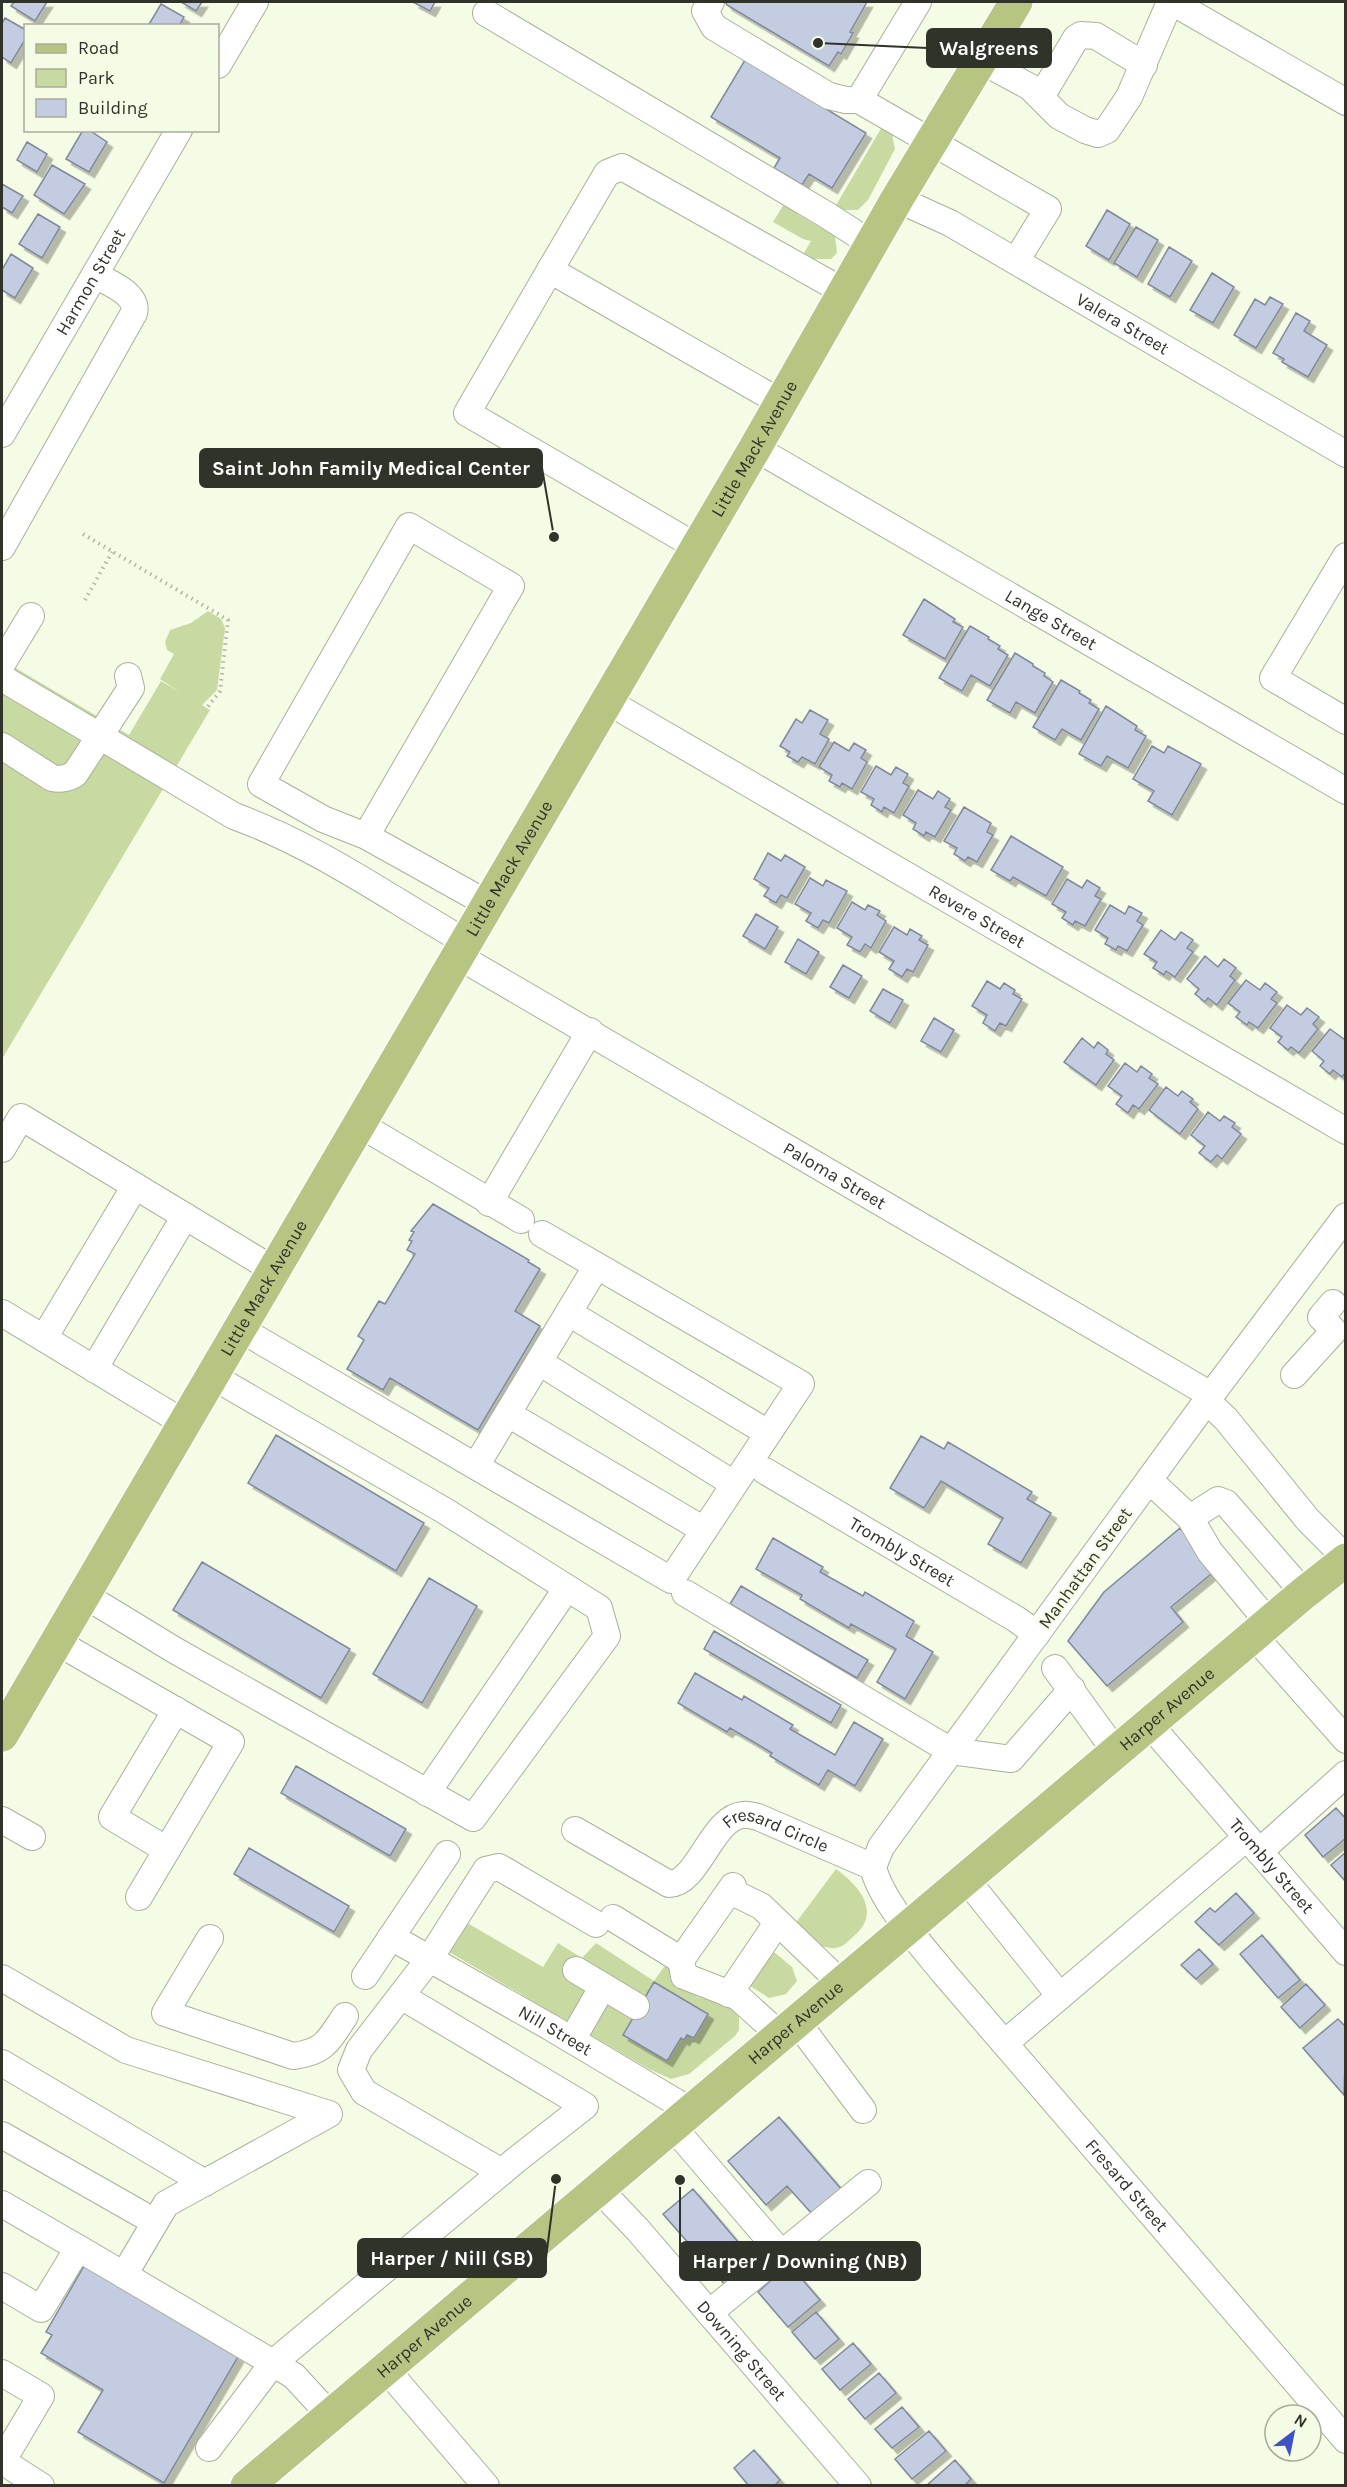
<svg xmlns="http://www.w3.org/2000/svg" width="1347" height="2487" font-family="Karla,sans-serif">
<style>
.green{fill:#c9d9a2}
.building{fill:#c4cce1;stroke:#81889c;stroke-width:1.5;filter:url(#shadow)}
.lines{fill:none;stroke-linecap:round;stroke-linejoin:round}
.minor-casing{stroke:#a9b09a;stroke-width:28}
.major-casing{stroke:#fff;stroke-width:36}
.path{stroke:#b1b6a4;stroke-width:4;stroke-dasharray:1.5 4.5;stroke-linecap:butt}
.minor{stroke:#fff;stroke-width:26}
.major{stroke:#b6c582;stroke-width:33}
.labels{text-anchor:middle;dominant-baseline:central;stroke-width:5;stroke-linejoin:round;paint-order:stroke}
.street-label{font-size:18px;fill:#30332a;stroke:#f5fce5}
.leader{fill:none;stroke:#30332a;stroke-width:2}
.callout-dot{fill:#30332a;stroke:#f5fce5;stroke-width:2}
.callout{fill:#30332a;stroke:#30332a;stroke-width:2}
.callout-label{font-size:20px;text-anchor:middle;font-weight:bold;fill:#fff}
</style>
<defs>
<filter id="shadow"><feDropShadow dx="5.5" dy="5.5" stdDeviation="0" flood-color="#0004"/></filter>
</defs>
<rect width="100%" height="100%" fill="#f5fce5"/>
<path class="green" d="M883 125 892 134 895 149 868 200 858 210H842L835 207Z
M787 203 797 214 835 236 837 253 831 259H811L802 256 811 241 803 239 773 222 784 204Z
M208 611 221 619 225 628 217 690 202 705 210 710 2 1059V660L129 735 161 681 181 693 160 679 174 654 167 650 165 642 170 630 191 623Z
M836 1869C858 1885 882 1911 855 1935 849 1940 844 1947 836 1948 822 1950 800 1936 795 1924Z
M462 1920 543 1967 558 1943 582 1958 596 1943 654 1981 664 1967 668 1966 671 1969 676 1985 698 1997 728 2005 739 2015V2030L735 2036 689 2074 671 2079 649 2069 444 1949Z
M774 1952 792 1967 797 1981 786 1994 769 1998 750 1986Z"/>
<path class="building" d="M14 2H47L35 21 11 6Z
M181 2H202L196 11Z
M413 2H435L430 11Z
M725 2H867L850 32 853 33 841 54 838 52 829 66 727 5Z
M161 4 184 17 179 26H148Z
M5 18 26 30V38L11 63 2 57V23Z
M745 60 866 133 832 188 809 174 802 185 774 168 780 158 711 117Z
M83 130H89L107 142 89 172 66 159Z
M27 142 47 154 37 172 17 160Z
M52 165 85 184 64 214 34 195Z
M2 184 23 196 12 213 2 207Z
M1107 210 1130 224 1109 260 1086 246Z
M38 214 60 227 42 258 19 244Z
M1136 227 1158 240 1137 277 1114 263Z
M1169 247 1192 261 1170 297 1148 284Z
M11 254 33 268 15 298 2 290V270Z
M1212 273 1234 287 1213 323 1190 310Z
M1270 297 1283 304 1256 348 1234 335 1255 299 1265 305Z
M1296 313 1310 321 1304 331 1327 345 1308 377 1282 362 1284 359 1273 353Z
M924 599 955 619 953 622 963 627 945 659 903 635Z
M970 626 989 637 988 639 1000 646 998 649 1008 655 990 686 971 675 962 691 939 678Z
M1015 653 1033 664V666L1045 673 1044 676 1053 682 1035 713 1016 702 1010 713 987 700Z
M1061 680 1080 691 1079 693 1091 700 1089 703 1099 709 1081 740 1062 729 1055 740 1033 727Z
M1106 706 1137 726 1135 730 1146 736 1128 768 1107 756 1101 766 1079 754Z
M810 710 828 720 820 734 829 739 815 764 802 757 798 762 787 756 790 752 780 746 796 719 802 723Z
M834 742 849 751 854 743 866 750 861 758 867 762 852 789 842 783 840 787 829 781 832 775 819 767Z
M1152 746 1164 753 1168 746 1201 764 1172 815 1148 801 1154 791 1133 779Z
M876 766 891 775 896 767 908 774 903 783 909 786 894 813 884 807 882 812 871 805 874 799 861 792Z
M918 790 933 799 938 791 950 799 945 807 951 810 935 837 926 832 924 836 913 829 916 823 903 815Z
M964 807 991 823 987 832 993 835 977 862 968 857 965 861 954 854 957 848 944 841Z
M1011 836 1063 867 1046 896 1013 877 1010 881 991 870Z
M768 853 781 861 785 855 805 867 787 898 781 895 776 903 764 896 769 888 754 879Z
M810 878 823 886 826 880 847 891 829 923 823 920 818 928 806 921 811 913 795 904Z
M1067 879 1082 888 1087 880 1100 888 1095 896 1101 899 1085 926 1075 921 1073 925 1062 918 1066 912 1052 904Z
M852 902 865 910 868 905 880 911 877 915 886 921 871 948 865 944 860 952 847 945 852 937 837 928Z
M1110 905 1125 914 1129 906 1142 913 1137 921 1143 925 1127 951 1118 946 1116 950 1105 944 1108 938 1095 930Z
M756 914 778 927 765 949 743 936Z
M894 927 907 935 910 929 922 936 919 940 928 945 913 972 907 969 902 977 889 969 894 961 879 952Z
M1161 930 1175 940 1181 932 1193 940 1187 948 1193 952 1175 977 1166 971 1164 975 1153 968 1157 962 1144 954Z
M798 939 819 952 806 974 785 962Z
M1205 956 1218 967 1224 959 1236 968 1230 976 1235 980 1217 1005 1208 998 1205 1002 1195 994 1199 989 1187 979Z
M843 965 862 976 849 998 830 987Z
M1246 980 1260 990 1265 983 1277 992 1271 999 1277 1003 1258 1028 1249 1022 1247 1025 1236 1017 1240 1012 1228 1003Z
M987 981 1000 989 1004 983 1015 990 1013 994 1022 999 1006 1026 1000 1023 995 1031 983 1023 987 1015 972 1006Z
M883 989 903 1000 890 1023 870 1011Z
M1287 1005 1301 1015 1307 1008 1319 1017 1313 1024 1318 1029 1299 1053 1291 1047 1288 1050 1278 1042 1282 1037 1270 1028Z
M934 1018 954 1030 941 1052 921 1041Z
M1330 1029 1344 1039 1346 1037V1072L1342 1077 1333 1070 1330 1074 1320 1066 1324 1061 1312 1051Z
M1082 1038 1094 1048 1098 1042 1108 1050 1106 1054 1114 1060 1096 1085 1064 1062Z
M1125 1063 1137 1072 1141 1066 1152 1074 1149 1078 1158 1084 1139 1109 1133 1105 1128 1113 1116 1104 1122 1096 1108 1086Z
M1166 1087 1178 1096 1182 1091 1193 1099 1190 1102 1198 1109 1180 1134 1149 1110Z
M1208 1112 1220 1121 1224 1116 1235 1123 1232 1127 1241 1134 1222 1159 1217 1155 1211 1162 1199 1153 1205 1146 1191 1135Z
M433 1204 529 1260 528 1262 540 1269 515 1311 540 1326 478 1430 390 1378 383 1390 347 1369 364 1340 358 1336 379 1301 385 1304 415 1254 407 1250 412 1241 409 1240 414 1232 411 1231Z
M276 1435 424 1523 396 1571 248 1483Z
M921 1436 944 1449 948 1442 1032 1492 1027 1499 1051 1513 1021 1563 988 1544 1003 1518 941 1481 924 1508 890 1488Z
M1180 1528 1216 1570 1171 1607 1183 1622 1107 1686 1068 1641 1104 1592Z
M773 1538 823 1567 820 1572 863 1596 865 1592 914 1621 906 1636 933 1652 905 1699 877 1682 896 1649 851 1624 849 1628 800 1599 802 1595 756 1569Z
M202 1562 350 1649 321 1698 173 1610Z
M429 1578 477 1606 422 1703 373 1674Z
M741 1586 868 1660 857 1678 730 1604Z
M714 1631 841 1705 831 1723 704 1649Z
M695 1673 742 1700 744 1696 793 1725 790 1729 835 1755 854 1722 883 1739 855 1786 828 1770 819 1785 770 1756 772 1753 730 1728 727 1732 678 1703Z
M296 1766 406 1829 390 1856 281 1793Z
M1336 1808 1346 1819V1838L1323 1857 1305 1835Z
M249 1848 349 1906 334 1932 234 1874Z
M1346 1852V1882L1331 1865Z
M1236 1893 1254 1913 1219 1945 1195 1922 1210 1908 1215 1912Z
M1262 1935 1300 1980 1278 1998 1240 1954Z
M1199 1949 1213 1964 1196 1979 1181 1965Z
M654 1982 708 2014 694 2038 687 2035 684 2040 681 2038 667 2061 623 2035Z
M1306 1984 1325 2005 1300 2028 1281 2007Z
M1338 2019 1346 2027 1344 2095 1303 2048Z
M779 2117 842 2190 813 2215 787 2186 766 2205 728 2161Z
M693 2189 755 2262 726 2286 663 2214Z
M789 2264 820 2300 788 2327 758 2292Z
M84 2266 238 2357 164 2483 78 2432 103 2390 41 2353 52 2335 46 2332Z
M816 2312 839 2339 815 2359 792 2332Z
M853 2343 871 2364 840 2390 822 2369Z
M879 2373 896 2393 865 2419 848 2399Z
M902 2407 919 2427 892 2448 875 2429Z
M929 2431 946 2451 912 2479 895 2459Z
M754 2450 780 2480 774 2486H749L734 2468Z
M955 2460 971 2479 964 2486H926Z"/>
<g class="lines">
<g class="minor-casing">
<g id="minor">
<path d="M711 2 705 11 714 27 829 96 846 100H859"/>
<path d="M918 2 859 100 1048 209 1016 261"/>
<path d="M1172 2 1346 102"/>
<path d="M486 13 825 214 872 244"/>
<path d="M980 60 1030 87 1059 116 1085 130 1098 134 1107 130 1129 97 1170 2"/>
<path d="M218 65 255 2"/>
<path d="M1041 97 1076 38 1081 35 1096 36 1144 65"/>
<path id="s1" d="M897 199 950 223 1346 454"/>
<path d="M550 270 467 413 697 547"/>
<path d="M780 402 550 270 607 173 622 167 843 291"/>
<path id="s2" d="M2 434 179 130"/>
<path id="s3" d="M755 448 1346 791"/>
<path d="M2 547 134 313C139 294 109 283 95 275"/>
<path d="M1346 556 1273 678 1346 721"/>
<path d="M2 664 31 616"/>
<path d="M2 678 234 816C317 846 389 898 466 942"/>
<path id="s4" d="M607 701 1346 1131"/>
<path d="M2 746 52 778C62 780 67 778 75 774L131 688 128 676"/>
<path d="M366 836 511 586 409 526 261 784 323 819 366 836 488 904"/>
<path id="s5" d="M458 956 1211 1395"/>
<path d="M359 1124 521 1220"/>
<path d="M2 1149 21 1117 274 1270"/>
<path d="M489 1203 590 1031"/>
<path id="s6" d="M1346 1216 1211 1395 881 1847 873 1867C881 1901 921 1945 943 1972L1346 2440"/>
<path d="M2 1313 184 1423"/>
<path d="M569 1313 768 1433"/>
<path d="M240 1329 671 1580 801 1384 542 1234"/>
<path d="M44 1338 135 1186"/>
<path d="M539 1362 734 1484"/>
<path d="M94 1369 185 1216"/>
<path d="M1294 1375 1334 1331 1321 1317 1333 1303"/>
<path d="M1207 1401 1226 1419 1308 1520 1346 1558"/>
<path d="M508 1414 704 1530"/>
<path d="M476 1466 596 1267"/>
<path id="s7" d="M765 1471 1016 1619 1037 1634"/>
<path d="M1149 1480 1190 1518"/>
<path d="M685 1593 951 1751 1011 1759 1072 1689"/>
<path d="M84 1595 176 1651 473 1818 607 1636 599 1608 445 1511 212 1376"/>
<path d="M1269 1623 1210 1552 1190 1518 1218 1500 1226 1503 1304 1593"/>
<path d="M1254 1636 1346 1740"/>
<path d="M55 1641 231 1742 139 1897"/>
<path d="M1055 1668 1116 1752"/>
<path id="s8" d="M1150 1725 1346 1952"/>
<path d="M427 1793 567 1588"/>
<path d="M2 1820 32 1837"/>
<path id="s9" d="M575 1830 669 1884C698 1884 712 1817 743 1815 748 1814 753 1816 758 1817L873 1867"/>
<path d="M167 1850 112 1817 176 1710"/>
<path d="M1259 1852 1346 1774"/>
<path d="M966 1879 1060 1996"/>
<path d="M733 1886 681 1960 684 1976 738 1997 781 2036"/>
<path d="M730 1891 761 1906 842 1984"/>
<path d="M613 1918 681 1960"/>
<path id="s10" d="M391 1937 550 2027 691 2111"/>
<path d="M210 1938 165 2013 293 2056C325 2052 328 2041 345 2016"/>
<path d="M576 1970 636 2006"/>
<path d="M365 1976 447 1854"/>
<path d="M2 1978 126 2050 329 2114 166 2204 124 2275 273 2363 209 2448"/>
<path d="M729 1994 777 1923"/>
<path d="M797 2022 863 2110"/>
<path d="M572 2040 603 1986"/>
<path d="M1005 2043 1246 1838"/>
<path d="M2 2063 205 2183"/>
<path d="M673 2127 781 2253"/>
<path d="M2 2135 155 2222"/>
<path d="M502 2172 364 2092 351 2070 359 2050 430 1958 486 1870 499 1867 596 1924"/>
<path id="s11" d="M600 2190 638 2230 858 2486"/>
<path d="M2 2204 78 2248"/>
<path d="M2 2286 41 2309 78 2248 124 2275"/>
<path d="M709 2313 868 2183"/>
<path d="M386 2369 486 2486"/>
<path d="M2 2373 41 2396 2 2462"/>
<path d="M330 2415 294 2376 273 2363 516 2160 585 2106 401 1996"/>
<path d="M2 2461 41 2486"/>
</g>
</g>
<g class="major-casing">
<g id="major">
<path id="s12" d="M2 1735 755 448 897 199 1016 2"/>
<path id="s13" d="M247 2486 1304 1593 1346 1560"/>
</g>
</g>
<path class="path" d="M83 534 228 620 220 691 207 708
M85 600 112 552"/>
<use href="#minor" class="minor"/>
<use href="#major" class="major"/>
</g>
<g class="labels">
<g class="street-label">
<text stroke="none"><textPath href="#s2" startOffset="176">Harmon Street</textPath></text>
<text stroke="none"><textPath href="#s1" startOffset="258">Valera Street</textPath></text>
<text stroke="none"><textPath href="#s12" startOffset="1490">Little Mack Avenue</textPath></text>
<text stroke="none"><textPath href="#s3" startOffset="342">Lange Street</textPath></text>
<text stroke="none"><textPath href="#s12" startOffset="1004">Little Mack Avenue</textPath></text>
<text stroke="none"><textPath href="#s4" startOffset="428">Revere Street</textPath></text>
<text stroke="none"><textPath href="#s5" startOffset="436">Paloma Street</textPath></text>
<text stroke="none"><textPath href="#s12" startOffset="518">Little Mack Avenue</textPath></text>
<text stroke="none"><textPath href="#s7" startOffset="159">Trombly Street</textPath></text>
<text transform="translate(1085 1568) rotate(-54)">Manhattan Street</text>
<text stroke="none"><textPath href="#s13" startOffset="1204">Harper Avenue</textPath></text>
<text stroke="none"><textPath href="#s9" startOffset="248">Fresard Circle</textPath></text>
<text stroke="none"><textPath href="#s8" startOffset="186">Trombly Street</textPath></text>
<text stroke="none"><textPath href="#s13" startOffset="718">Harper Avenue</textPath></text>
<text stroke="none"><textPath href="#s10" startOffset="189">Nill Street</textPath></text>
<text stroke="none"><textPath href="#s6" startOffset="1214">Fresard Street</textPath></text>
<text stroke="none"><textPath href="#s13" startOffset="232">Harper Avenue</textPath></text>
<text stroke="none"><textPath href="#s11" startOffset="214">Downing Street</textPath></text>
</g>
</g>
<path class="leader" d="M818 43L927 48M554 537L542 468M556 2179L546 2258M680 2180L680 2261"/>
<g class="callout-dot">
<circle cx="818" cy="43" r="6"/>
<circle cx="554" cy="537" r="6"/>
<circle cx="556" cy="2179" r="6"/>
<circle cx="680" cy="2180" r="6"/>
</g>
<g class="callout">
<rect x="927" y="29" width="124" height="38" rx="6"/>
<rect x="200" y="449" width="342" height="38" rx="6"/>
<rect x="358" y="2239" width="188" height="38" rx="6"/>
<rect x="680" y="2242" width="240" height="38" rx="6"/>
</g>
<g class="callout-label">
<text x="989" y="55">Walgreens</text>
<text x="371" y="475">Saint John Family Medical Center</text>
<text x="452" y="2265">Harper / Nill (SB)</text>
<text x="800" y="2268">Harper / Downing (NB)</text>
</g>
<rect width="1347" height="2487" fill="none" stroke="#30332a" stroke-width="6"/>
<rect x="24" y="24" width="195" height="108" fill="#f5fce5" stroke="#a6ac9a" stroke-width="1.5"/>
<rect x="36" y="44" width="30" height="9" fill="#b6c582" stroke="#a6ac9a" stroke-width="1.5"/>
<text x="78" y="54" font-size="18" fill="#30332a">Road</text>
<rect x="36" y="69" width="30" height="18" fill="#c9d9a2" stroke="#a6ac9a" stroke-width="1.5"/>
<text x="78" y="84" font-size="18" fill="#30332a">Park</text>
<rect x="36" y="99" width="30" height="18" fill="#c4cce1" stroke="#a6ac9a" stroke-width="1.5"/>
<text x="78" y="114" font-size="18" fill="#30332a">Building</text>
<g transform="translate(1293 2433) rotate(32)"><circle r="28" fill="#f5fce5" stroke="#a6ac9a" stroke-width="1.5"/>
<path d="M0-4.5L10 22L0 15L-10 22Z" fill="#3f52c5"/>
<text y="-9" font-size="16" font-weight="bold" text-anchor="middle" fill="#30332a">N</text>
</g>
</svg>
